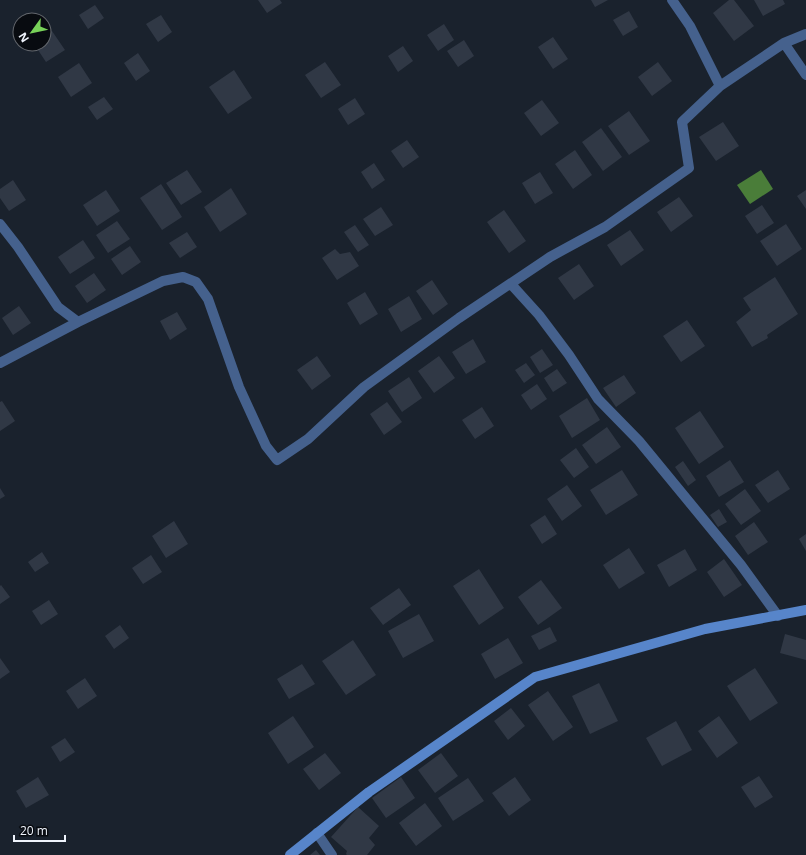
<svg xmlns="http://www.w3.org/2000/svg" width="806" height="855" font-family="'Open Sans',sans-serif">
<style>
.water{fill:#4a7d39}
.building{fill:#303845}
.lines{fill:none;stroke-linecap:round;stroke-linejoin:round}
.street{stroke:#45618d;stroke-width:10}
.secondary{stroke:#5785ca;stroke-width:10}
</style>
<rect width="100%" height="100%" fill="#1a222d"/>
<path class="water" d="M761 170 773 189 750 204 737 185Z"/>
<path class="building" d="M258 0H280L282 3 267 13Z
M591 0H608L595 7Z
M729 0H734L754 26 734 41 713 13Z
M754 0H783L785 4 763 16Z
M95 5 104 18 88 29 79 15Z
M629 11 638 27 623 36 613 20Z
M161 15 172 32 158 42 146 24Z
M444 24 454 40 438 51 427 35Z
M52 31 65 50 46 62 34 44H44V37Z
M553 37 568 59 553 69 538 47Z
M464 40 474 56 458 67 447 51Z
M403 46 413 61 398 72 388 56Z
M138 53 150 71 136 81 124 63Z
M325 62 341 85 321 98 305 75Z
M658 62 672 81 652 96 638 77Z
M79 63 92 83 71 97 58 77Z
M234 70 252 98 228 114 209 87Z
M104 97 113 109 97 120 88 107Z
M355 98 365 114 348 125 338 109Z
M542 100 559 123 541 136 524 113Z
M629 111 650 141 629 155 608 126Z
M723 122 739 146 716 161 699 137Z
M601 128 622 157 603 171 582 142Z
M407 140 419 157 403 168 391 151Z
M575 150 592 175 573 189 555 164Z
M374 163 385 180 372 189 361 172Z
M187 170 202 192 181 205 166 183Z
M540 172 553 193 535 204 522 183Z
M13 180 26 200 9 211 0 198V189Z
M161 184 182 217 162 230 140 198Z
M231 188 247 214 220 232 204 207Z
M106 190 120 211 97 226 83 205Z
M806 190V209L797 196Z
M679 197 693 216 671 232 657 212Z
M762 205 774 223 757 234 745 216Z
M381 207 393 225 375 236 363 219Z
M504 210 526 241 509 253 487 222Z
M117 221 130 239 108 253 96 235Z
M786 224 802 249 777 266 760 241Z
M355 225 369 245 358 252 344 232Z
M630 230 644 250 621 266 607 245Z
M187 232 197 247 180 258 169 243Z
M83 240 95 258 70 274 58 257Z
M130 246 141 262 122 275 111 259Z
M335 249 340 254 350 252 359 266 337 280 322 258Z
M579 264 594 286 574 300 558 278Z
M94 273 106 290 87 303 75 286Z
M775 277 798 314 767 335 768 338 752 347 736 322 751 310 743 298Z
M432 280 448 304 433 315 416 291Z
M365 292 378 314 360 325 347 303Z
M409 296 422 319 401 332 388 309Z
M19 306 31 323 13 335 2 318Z
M177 312 187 329 170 340 160 321Z
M687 320 705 346 681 362 663 336Z
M473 339 486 362 466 374 452 352Z
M542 349 553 365 540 373 530 357Z
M317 356 331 376 312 390 297 370Z
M439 356 455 378 434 393 418 371Z
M526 363 535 375 524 383 515 370Z
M557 369 567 383 553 392 544 378Z
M624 375 636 393 616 407 603 388Z
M409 377 422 398 402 412 388 391Z
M537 384 547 399 531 410 521 395Z
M587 398 600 420 572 438 559 416Z
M2 401 15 421 0 431V402Z
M387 402 402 422 384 435 370 414Z
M482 407 494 426 475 439 462 420Z
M700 411 724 447 699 464 675 428Z
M607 427 621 447 596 464 582 445Z
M576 448 589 467 574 478 560 460Z
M730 460 744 482 719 497 706 476Z
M683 461 696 480 688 486 675 467Z
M622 470 638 495 606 515 590 490Z
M778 470 790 489 768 503 755 485Z
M567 485 582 506 562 521 547 499Z
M0 488 5 496 0 499Z
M745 489 761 511 741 525 725 504Z
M719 509 727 522 718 527 710 515Z
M545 515 557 534 542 544 530 525Z
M174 521 188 544 166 558 152 536Z
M754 522 768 542 748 555 735 536Z
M806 534V551L799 539Z
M629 548 645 573 619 589 603 565Z
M685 549 697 570 669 587 657 565Z
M42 552 49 563 35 572 28 562Z
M151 555 162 572 143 584 132 568Z
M724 559 742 585 724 597 707 572Z
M479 569 504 608 479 625 453 586Z
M541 580 562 608 538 625 518 597Z
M1 585 10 597 0 604V586Z
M399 588 411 605 383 625 370 608Z
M49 600 58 614 41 625 32 611Z
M419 614 434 641 403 658 388 631Z
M120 625 129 638 114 649 105 636Z
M550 627 557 641 539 650 531 636Z
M785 634 806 640V660L780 653Z
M508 638 523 663 495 679 481 654Z
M353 640 376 675 346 695 322 661Z
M0 658 10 672 0 679Z
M302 664 315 684 289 699 277 679Z
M755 668 778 703 750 721 727 686Z
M85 678 97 696 78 709 66 691Z
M599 683 618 721 590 734 572 696Z
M548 691 573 727 553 741 528 705Z
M511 708 525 726 508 740 494 721Z
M293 716 314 747 288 764 268 733Z
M719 716 738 743 717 758 698 731Z
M676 721 692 750 662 766 646 738Z
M65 738 75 752 60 762 51 747Z
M325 753 341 773 319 790 303 769Z
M441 753 458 776 435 793 418 770Z
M759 776 773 797 755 808 741 787Z
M38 777 49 795 26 808 16 791Z
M401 777 415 798 386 818 372 798Z
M515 777 531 800 509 816 492 793Z
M468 778 484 801 453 821 438 798Z
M425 803 442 826 416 846 399 823Z
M358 807 379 826 369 838 375 845 367 855H347L346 854 347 851 331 837Z
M316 850 320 855H310Z"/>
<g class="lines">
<path class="street" d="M672 0 690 26 720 86
M806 34 784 43 806 75
M0 224 18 247 58 307 78 322 163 281 183 277 196 282 208 299 239 387 266 446 277 460 308 439 364 387 459 318 550 257 605 227 689 168 682 122 720 86 784 43
M511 284 539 315 569 355 598 399 639 441 741 565 778 616
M0 363 78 322
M317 833 332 855"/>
<path class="secondary" d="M290 855 369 792 535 677 705 629 806 610"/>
</g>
<g transform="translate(32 32) rotate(237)"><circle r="19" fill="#080b10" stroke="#64686e"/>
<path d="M0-3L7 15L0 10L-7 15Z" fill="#78d259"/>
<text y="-6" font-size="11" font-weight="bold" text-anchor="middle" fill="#eff4fc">N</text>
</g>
<path d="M14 835v6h51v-6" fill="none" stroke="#eff4fc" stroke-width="2"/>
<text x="20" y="835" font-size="12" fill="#eff4fc" stroke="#080b10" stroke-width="3" paint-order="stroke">20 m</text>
</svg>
